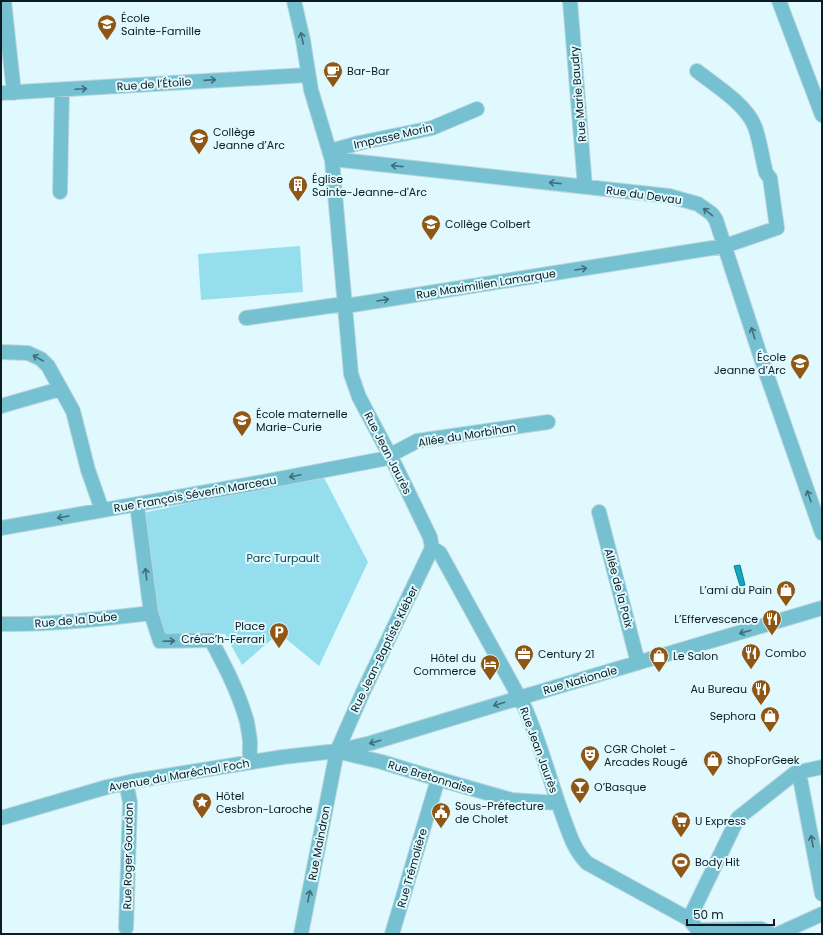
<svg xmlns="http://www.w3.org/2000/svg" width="823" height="935" font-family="Poppins,sans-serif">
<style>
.green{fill:#95deee}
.water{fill:#11a8c0;stroke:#107e90}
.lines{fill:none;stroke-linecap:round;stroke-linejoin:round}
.minor-casing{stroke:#bdd6db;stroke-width:16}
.minor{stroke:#75c1d2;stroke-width:14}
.oneway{stroke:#406e79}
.labels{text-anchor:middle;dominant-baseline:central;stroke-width:4;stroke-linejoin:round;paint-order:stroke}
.poi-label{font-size:11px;fill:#0c1c20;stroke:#dff9ff;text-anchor:start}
.street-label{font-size:11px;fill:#0c1c20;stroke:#dff9ff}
.park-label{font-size:11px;fill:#0d4651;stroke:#dff9ff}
</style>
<rect width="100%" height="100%" fill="#dff9ff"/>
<path class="green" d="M300 246 303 292 201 300 198 254Z
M322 474 368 562 319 666 279 633 242 665 225 634 164 636 154 612 143 513Z"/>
<path class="water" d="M740 565 745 585 740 586 734 566Z"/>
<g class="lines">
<g class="minor-casing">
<path id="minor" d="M4 1 14 93
M294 1 303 40 311 90 332 160 351 374 359 397 396 467 430 537 432 548
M570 1 585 187
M779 1 822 115
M1 93 307 75
M330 151 359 143 432 128 477 109
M332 160H341L669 196 698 204 712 214 716 220 762 361 822 533
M60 192 62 90
M246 318 344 304 352 305 725 246 777 228 770 178 766 173C762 158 760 141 755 127 746 104 716 86 697 71
M1 352 28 353 41 359 48 366 73 411 88 470 102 510
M1 406 60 389
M137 505 151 613 160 641 211 640C225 666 239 693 247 722 248 729 250 737 250 744 250 751 249 756 251 762
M599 512 638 663
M1 528 252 484 383 459 417 441 548 422
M432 548 440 553 524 706C540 741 549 778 562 814 569 832 573 849 587 863L689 919 701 934
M1 624C51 625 101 619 151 613
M340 752 382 762 438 779 512 800 558 803
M795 773 800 778 822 894
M1 818 107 787 134 781 283 757 337 751 371 743 519 698 822 608
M689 919 738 818 795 773 822 767
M126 928 130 802 126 783
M699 930 761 929 771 934
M301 934 337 751 363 692 432 548
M392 934 438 779
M778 934 822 914"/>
</g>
<use href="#minor" class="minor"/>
</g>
<defs><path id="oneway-shaft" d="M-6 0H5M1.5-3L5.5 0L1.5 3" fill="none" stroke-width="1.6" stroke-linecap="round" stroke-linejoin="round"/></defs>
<g class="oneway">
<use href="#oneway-shaft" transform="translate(302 38) rotate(-102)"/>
<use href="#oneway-shaft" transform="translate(210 80) rotate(-4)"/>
<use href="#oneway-shaft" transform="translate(81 89) rotate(-3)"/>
<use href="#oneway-shaft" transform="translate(397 166) rotate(-174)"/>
<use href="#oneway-shaft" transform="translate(555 183) rotate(-174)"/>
<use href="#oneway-shaft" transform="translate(708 212) rotate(-141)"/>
<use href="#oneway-shaft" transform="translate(581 269) rotate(-9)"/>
<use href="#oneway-shaft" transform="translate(383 300) rotate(-9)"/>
<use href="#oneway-shaft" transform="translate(753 333) rotate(-108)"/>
<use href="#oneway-shaft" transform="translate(38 358) rotate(-150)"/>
<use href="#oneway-shaft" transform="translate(295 476) rotate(168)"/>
<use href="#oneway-shaft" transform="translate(809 496) rotate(-109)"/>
<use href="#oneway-shaft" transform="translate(63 517) rotate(170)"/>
<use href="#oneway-shaft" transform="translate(146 574) rotate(-97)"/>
<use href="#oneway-shaft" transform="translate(745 632) rotate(164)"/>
<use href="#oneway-shaft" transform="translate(169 641) rotate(-2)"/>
<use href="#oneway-shaft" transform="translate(499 704) rotate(163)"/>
<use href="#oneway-shaft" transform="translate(375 742) rotate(164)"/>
<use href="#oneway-shaft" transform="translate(812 841) rotate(-101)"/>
<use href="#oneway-shaft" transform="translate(309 896) rotate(-79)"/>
</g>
<defs>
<g id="school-pin" transform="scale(1)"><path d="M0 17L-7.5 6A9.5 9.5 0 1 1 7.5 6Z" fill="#905613" stroke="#dff9ff"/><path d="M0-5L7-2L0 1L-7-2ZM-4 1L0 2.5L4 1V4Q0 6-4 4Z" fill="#fff"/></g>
<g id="cafe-pin" transform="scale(1)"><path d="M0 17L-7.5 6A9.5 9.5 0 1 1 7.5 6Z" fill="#905613" stroke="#dff9ff"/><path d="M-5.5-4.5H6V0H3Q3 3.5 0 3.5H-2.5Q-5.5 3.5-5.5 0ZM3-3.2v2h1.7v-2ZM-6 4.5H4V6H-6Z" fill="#fff"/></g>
<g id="building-pin" transform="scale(1)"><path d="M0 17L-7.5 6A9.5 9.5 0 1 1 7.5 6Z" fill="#905613" stroke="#dff9ff"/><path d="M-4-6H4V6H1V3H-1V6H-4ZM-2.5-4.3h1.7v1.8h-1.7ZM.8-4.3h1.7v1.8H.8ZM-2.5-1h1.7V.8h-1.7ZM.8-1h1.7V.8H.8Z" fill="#fff"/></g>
<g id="shop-pin" transform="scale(1)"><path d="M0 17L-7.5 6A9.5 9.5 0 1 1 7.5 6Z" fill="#905613" stroke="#dff9ff"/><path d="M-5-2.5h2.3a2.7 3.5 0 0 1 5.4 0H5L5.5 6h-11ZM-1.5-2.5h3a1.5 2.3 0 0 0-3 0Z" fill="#fff"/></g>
<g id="restaurant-pin" transform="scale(1)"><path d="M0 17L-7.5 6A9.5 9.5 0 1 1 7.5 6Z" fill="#905613" stroke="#dff9ff"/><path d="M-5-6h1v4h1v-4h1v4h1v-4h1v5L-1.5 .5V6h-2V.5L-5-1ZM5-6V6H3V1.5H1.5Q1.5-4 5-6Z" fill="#fff"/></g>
<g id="parking-pin" transform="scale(1)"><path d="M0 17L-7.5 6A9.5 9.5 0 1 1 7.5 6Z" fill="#905613" stroke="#dff9ff"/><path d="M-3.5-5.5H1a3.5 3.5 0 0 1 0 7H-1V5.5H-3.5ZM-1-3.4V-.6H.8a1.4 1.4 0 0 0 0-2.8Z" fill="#fff"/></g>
<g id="office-pin" transform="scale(1)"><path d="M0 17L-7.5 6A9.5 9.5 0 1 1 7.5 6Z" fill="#905613" stroke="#dff9ff"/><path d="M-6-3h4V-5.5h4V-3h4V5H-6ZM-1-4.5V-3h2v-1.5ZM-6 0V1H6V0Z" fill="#fff"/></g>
<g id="hotel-pin" transform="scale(1)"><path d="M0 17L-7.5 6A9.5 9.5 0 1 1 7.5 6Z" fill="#905613" stroke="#dff9ff"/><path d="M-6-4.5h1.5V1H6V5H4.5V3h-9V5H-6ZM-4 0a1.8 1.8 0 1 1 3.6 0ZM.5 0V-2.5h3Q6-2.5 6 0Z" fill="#fff"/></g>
<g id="theatre-pin" transform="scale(1)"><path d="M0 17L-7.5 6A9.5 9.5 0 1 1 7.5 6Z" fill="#905613" stroke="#dff9ff"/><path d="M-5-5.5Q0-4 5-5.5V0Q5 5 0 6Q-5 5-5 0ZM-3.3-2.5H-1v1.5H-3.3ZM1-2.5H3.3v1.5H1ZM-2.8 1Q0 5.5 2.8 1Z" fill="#fff"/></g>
<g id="bar-pin" transform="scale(1)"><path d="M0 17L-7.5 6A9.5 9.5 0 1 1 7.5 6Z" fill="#905613" stroke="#dff9ff"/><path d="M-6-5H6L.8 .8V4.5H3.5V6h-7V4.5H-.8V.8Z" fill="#fff"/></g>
<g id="sight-pin" transform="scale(1)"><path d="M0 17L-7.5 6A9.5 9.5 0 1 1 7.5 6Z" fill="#905613" stroke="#dff9ff"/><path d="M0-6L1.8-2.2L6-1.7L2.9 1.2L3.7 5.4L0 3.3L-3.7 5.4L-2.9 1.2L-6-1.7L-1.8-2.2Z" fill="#fff"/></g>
<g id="civic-pin" transform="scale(1)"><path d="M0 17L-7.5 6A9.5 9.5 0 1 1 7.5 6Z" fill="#905613" stroke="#dff9ff"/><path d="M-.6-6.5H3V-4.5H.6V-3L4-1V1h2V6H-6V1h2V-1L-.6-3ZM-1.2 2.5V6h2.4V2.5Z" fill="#fff"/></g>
<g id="supermarket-pin" transform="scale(1)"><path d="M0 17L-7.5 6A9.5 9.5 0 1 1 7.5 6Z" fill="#905613" stroke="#dff9ff"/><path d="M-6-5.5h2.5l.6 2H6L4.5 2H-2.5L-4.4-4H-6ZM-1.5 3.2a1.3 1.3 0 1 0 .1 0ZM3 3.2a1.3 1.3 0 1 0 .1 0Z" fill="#fff"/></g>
<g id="stadium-pin" transform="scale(1)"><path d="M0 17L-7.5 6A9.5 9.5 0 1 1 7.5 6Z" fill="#905613" stroke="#dff9ff"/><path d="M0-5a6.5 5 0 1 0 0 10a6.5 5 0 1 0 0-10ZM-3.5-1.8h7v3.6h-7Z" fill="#fff"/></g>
</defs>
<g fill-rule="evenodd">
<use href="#school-pin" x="107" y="24"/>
<use href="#cafe-pin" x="333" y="71"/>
<use href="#school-pin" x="199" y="138"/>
<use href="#building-pin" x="298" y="185"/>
<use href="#school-pin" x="431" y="224"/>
<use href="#school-pin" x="800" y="363"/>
<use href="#school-pin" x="242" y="420"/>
<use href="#shop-pin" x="786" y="590"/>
<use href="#restaurant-pin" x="772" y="619"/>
<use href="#parking-pin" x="279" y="632"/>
<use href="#restaurant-pin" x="751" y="653"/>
<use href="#office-pin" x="524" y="654"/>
<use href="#shop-pin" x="659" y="656"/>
<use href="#hotel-pin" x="490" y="664"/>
<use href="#restaurant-pin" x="761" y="689"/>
<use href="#shop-pin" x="770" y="716"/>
<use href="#theatre-pin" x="590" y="755"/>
<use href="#shop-pin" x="713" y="760"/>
<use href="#bar-pin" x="580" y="787"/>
<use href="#sight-pin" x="202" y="802"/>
<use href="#civic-pin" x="441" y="812"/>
<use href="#supermarket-pin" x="681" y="821"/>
<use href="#stadium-pin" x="681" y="862"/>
</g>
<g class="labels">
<g class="poi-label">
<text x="121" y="18">École<tspan x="121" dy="13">Sainte-Famille</tspan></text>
<text x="347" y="71">Bar-Bar</text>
<text x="213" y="132">Collège<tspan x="213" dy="13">Jeanne d’Arc</tspan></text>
<text x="312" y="179">Église<tspan x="312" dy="13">Sainte-Jeanne-d'Arc</tspan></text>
<text x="445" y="224">Collège Colbert</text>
<text x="786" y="357" text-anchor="end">École<tspan x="786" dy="13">Jeanne d’Arc</tspan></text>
<text x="256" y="414">École maternelle<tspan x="256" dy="13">Marie-Curie</tspan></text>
<text x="772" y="590" text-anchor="end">L’ami du Pain</text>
<text x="758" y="619" text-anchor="end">L’Effervescence</text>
<text x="265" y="626" text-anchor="end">Place<tspan x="265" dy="13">Créac’h-Ferrari</tspan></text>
<text x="765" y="653">Combo</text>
<text x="538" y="654">Century 21</text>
<text x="673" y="656">Le Salon</text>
<text x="476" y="658" text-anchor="end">Hôtel du<tspan x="476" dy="13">Commerce</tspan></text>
<text x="747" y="689" text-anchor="end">Au Bureau</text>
<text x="756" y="716" text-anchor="end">Sephora</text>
<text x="604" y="749">CGR Cholet -<tspan x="604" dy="13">Arcades Rougé</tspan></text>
<text x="727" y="760">ShopForGeek</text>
<text x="594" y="787">O’Basque</text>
<text x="216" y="796">Hôtel<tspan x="216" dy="13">Cesbron-Laroche</tspan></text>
<text x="455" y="806">Sous-Préfecture<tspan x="455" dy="13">de Cholet</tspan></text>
<text x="695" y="821">U Express</text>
<text x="695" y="862">Body Hit</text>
</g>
<g class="street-label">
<text transform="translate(154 84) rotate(-4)">Rue de l’Étoile</text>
<text transform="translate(578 94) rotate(-95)">Rue Marie Baudry</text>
<text transform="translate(393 136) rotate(-13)">Impasse Morin</text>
<text transform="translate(644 195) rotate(8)">Rue du Devau</text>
<text transform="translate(486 284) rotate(-9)">Rue Maximilien Lamarque</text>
<text transform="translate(467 435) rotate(-9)">Allée du Morbihan</text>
<text transform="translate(388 453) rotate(63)">Rue Jean Jaurès</text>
<text transform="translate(195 494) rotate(-10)">Rue François Séverin Marceau</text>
<text transform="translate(619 588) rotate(75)">Allée de la Paix</text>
<text transform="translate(76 620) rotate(-5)">Rue de la Dube</text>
<text transform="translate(384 649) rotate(-64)">Rue Jean-Baptiste Kléber</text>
<text transform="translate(580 680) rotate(-16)">Rue Nationale</text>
<text transform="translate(539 750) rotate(70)">Rue Jean Jaurès</text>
<text transform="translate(179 775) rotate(-10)">Avenue du Maréchal Foch</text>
<text transform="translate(431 777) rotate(17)">Rue Bretonnaise</text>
<text transform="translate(319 843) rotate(-79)">Rue Maindron</text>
<text transform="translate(128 856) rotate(-89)">Rue Roger Gourdon</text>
<text transform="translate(412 868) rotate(-74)">Rue Trémolière</text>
</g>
<g class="park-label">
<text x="283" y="558">Parc Turpault</text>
</g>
</g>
<rect width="823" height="935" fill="none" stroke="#0c1c20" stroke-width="4"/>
<path d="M687 919v6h87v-6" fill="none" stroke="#0c1c20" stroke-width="2"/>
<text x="693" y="919" font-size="12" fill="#0c1c20" stroke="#dff9ff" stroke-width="3" paint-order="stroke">50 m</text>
</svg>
